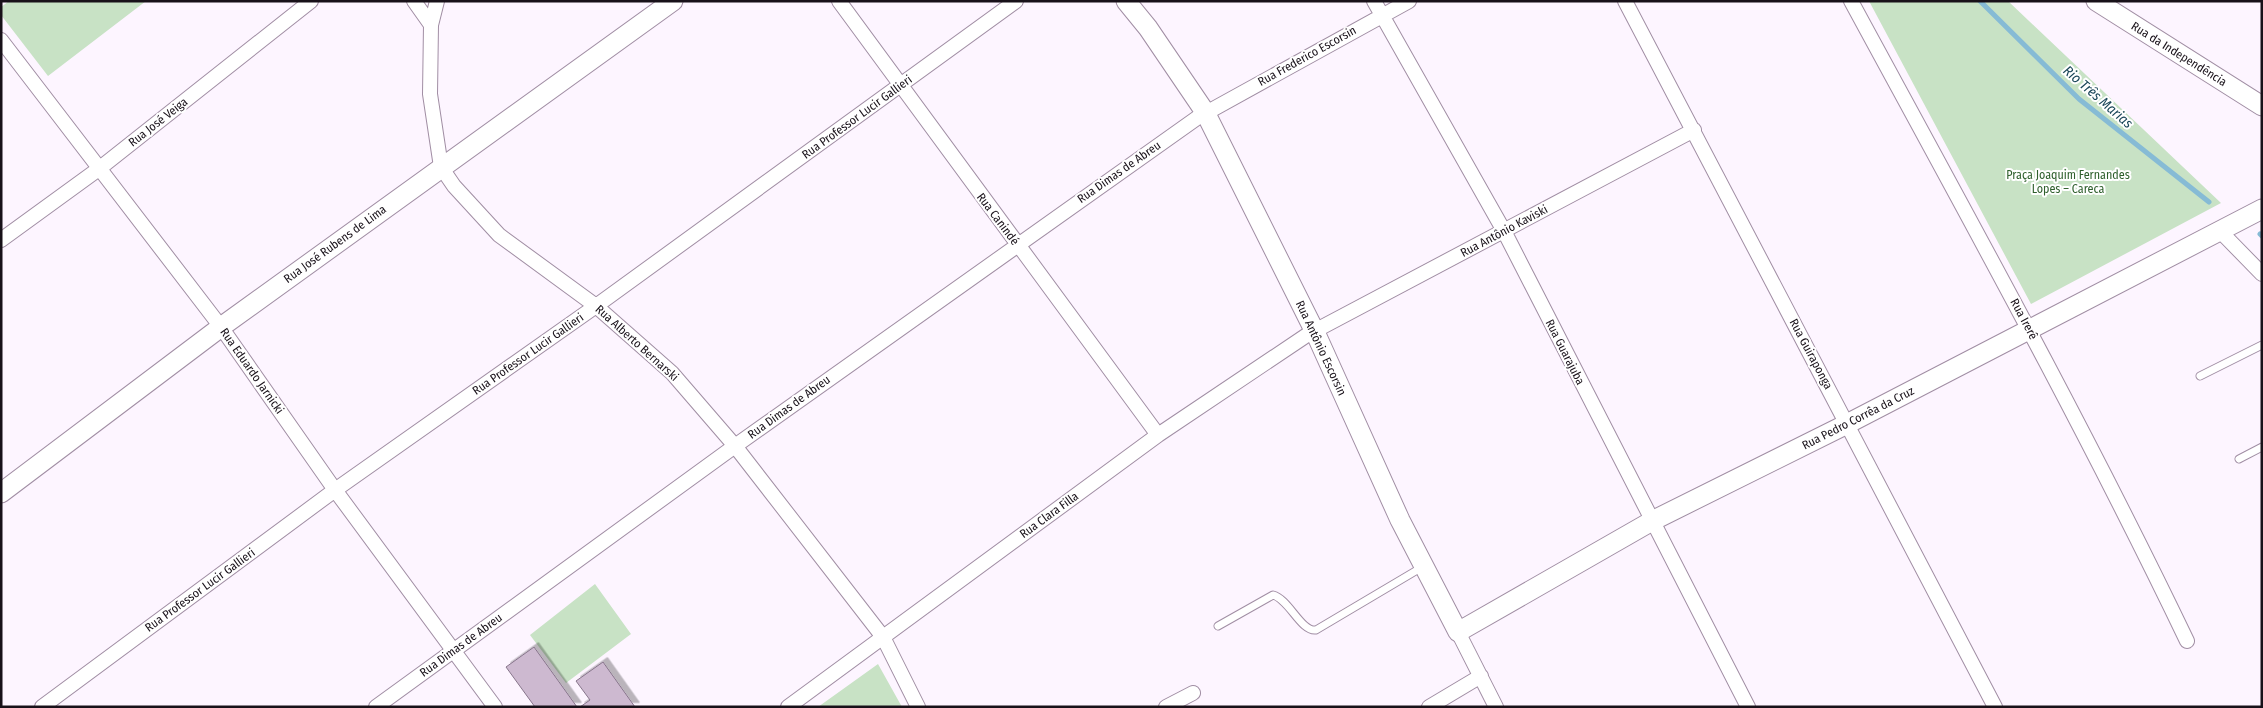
<svg xmlns="http://www.w3.org/2000/svg" width="2263" height="708" font-family="'Fira Sans Condensed',sans-serif">
<style>
.green{fill:#c8e2c5}
.lines{fill:none;stroke-linecap:round;stroke-linejoin:round}
.stream{stroke:#86bbd5;stroke-width:5}
.building{fill:#cdb9d0;stroke:#87758b;filter:url(#shadow)}
.lane-casing{stroke:#a18ea4;stroke-width:9}
.street-casing{stroke:#a18ea4;stroke-width:16}
.secondary-casing{stroke:#a18ea4;stroke-width:21}
.lane{stroke:#fff;stroke-width:7}
.street{stroke:#fff;stroke-width:14}
.secondary{stroke:#fff;stroke-width:19}
.labels{text-anchor:middle;dominant-baseline:central;stroke-width:4;stroke-linejoin:round;paint-order:stroke}
.street-label{font-size:12px;fill:#181119;stroke:#fff}
.park-label{font-size:12px;fill:#2e5f2c;stroke:#fff}
.water-label{font-size:14px;font-style:italic;fill:#184457;stroke:#fff}
</style>
<defs>
<filter id="shadow"><feDropShadow dx="4.5" dy="-4.5" stdDeviation="0" flood-color="#0004"/></filter>
</defs>
<rect width="100%" height="100%" fill="#fdf5ff"/>
<path class="green" d="M9 1H146L48 76 1 15V7Z
M1869 1H2008L2221 203 2031 304Z
M595 584 631 634 566 683 530 635Z
M878 664 902 707H818Z"/>
<g class="lines">
<path class="stream" d="M1980 1 2079 99 2209 202
M2260 234 2262 236"/>
</g>
<path class="building" d="M534 647 577 707H535L506 667Z
M603 662 635 707H580L590 700 576 681Z"/>
<g class="lines">
<g class="lane-casing">
<path id="lane" d="M2200 376 2262 345
M2239 459 2262 447
M1218 626 1273 595C1289 599 1301 632 1316 630L1424 566"/>
</g>
<g class="street-casing">
<path id="street" d="M414 1 431 25
M437 1 431 25 430 94 441 167 454 186 499 235 596 306 672 373 735 446 883 637 918 707
M839 1 1158 435
M1374 1 1504 231 1748 707
M1625 1 1995 707
M1851 1C1966 213 2083 424 2187 641
M1 40 221 327 335 490 495 707
M2220 231 2262 274
M1 240 100 168 311 1
M1458 632 1496 707
M42 707 335 490 596 306 1016 1
M376 707 735 446 1197 118 1409 1
M788 707 1158 435 1307 335 1694 130
M1166 707 1193 693
M1429 707 1481 676"/>
</g>
<g class="secondary-casing">
<path id="secondary" d="M1126 1 1148 28 1205 112 1315 332 1400 520 1458 632 1652 521 1847 424 2262 209
M2096 1 2262 106
M1 493 221 327 673 1"/>
</g>
<use href="#lane" class="lane"/>
<use href="#street" class="street"/>
<use href="#secondary" class="secondary"/>
</g>
<g class="labels">
<g class="street-label">
<text transform="translate(2179 54) rotate(32)">Rua da Independência</text>
<text transform="translate(1307 56) rotate(-29)">Rua Frederico Escorsin</text>
<text transform="translate(857 117) rotate(-36)">Rua Professor Lucir Gallieri</text>
<text transform="translate(158 122) rotate(-38)">Rua José Veiga</text>
<text transform="translate(1119 172) rotate(-35)">Rua Dimas de Abreu</text>
<text transform="translate(998 219) rotate(53)">Rua Canindé</text>
<text transform="translate(1504 231) rotate(-28)">Rua Antônio Kaviski</text>
<text transform="translate(335 244) rotate(-36)">Rua José Rubens de Lima</text>
<text transform="translate(2024 319) rotate(62)">Rua Irerê</text>
<text transform="translate(637 343) rotate(42)">Rua Alberto Bernarski</text>
<text transform="translate(1321 348) rotate(65)">Rua Antônio Escorsin</text>
<text transform="translate(1565 352) rotate(63)">Rua Guarajuba</text>
<text transform="translate(528 354) rotate(-35)">Rua Professor Lucir Gallieri</text>
<text transform="translate(1811 354) rotate(62)">Rua Guiraponga</text>
<text transform="translate(252 371) rotate(55)">Rua Eduardo Jarnicki</text>
<text transform="translate(789 407) rotate(-36)">Rua Dimas de Abreu</text>
<text transform="translate(1858 418) rotate(-27)">Rua Pedro Corrêa da Cruz</text>
<text transform="translate(1049 515) rotate(-36)">Rua Clara Filla</text>
<text transform="translate(200 590) rotate(-36)">Rua Professor Lucir Gallieri</text>
<text transform="translate(461 645) rotate(-36)">Rua Dimas de Abreu</text>
</g>
<g class="park-label">
<text x="2068" y="175">Praça Joaquim Fernandes<tspan x="2068" dy="14">Lopes – Careca</tspan></text>
</g>
<g class="water-label">
<text transform="translate(2098 97) rotate(41)">Rio Três Marias</text>
</g>
</g>
<rect width="2263" height="708" fill="none" stroke="#181119" stroke-width="5"/>
</svg>
